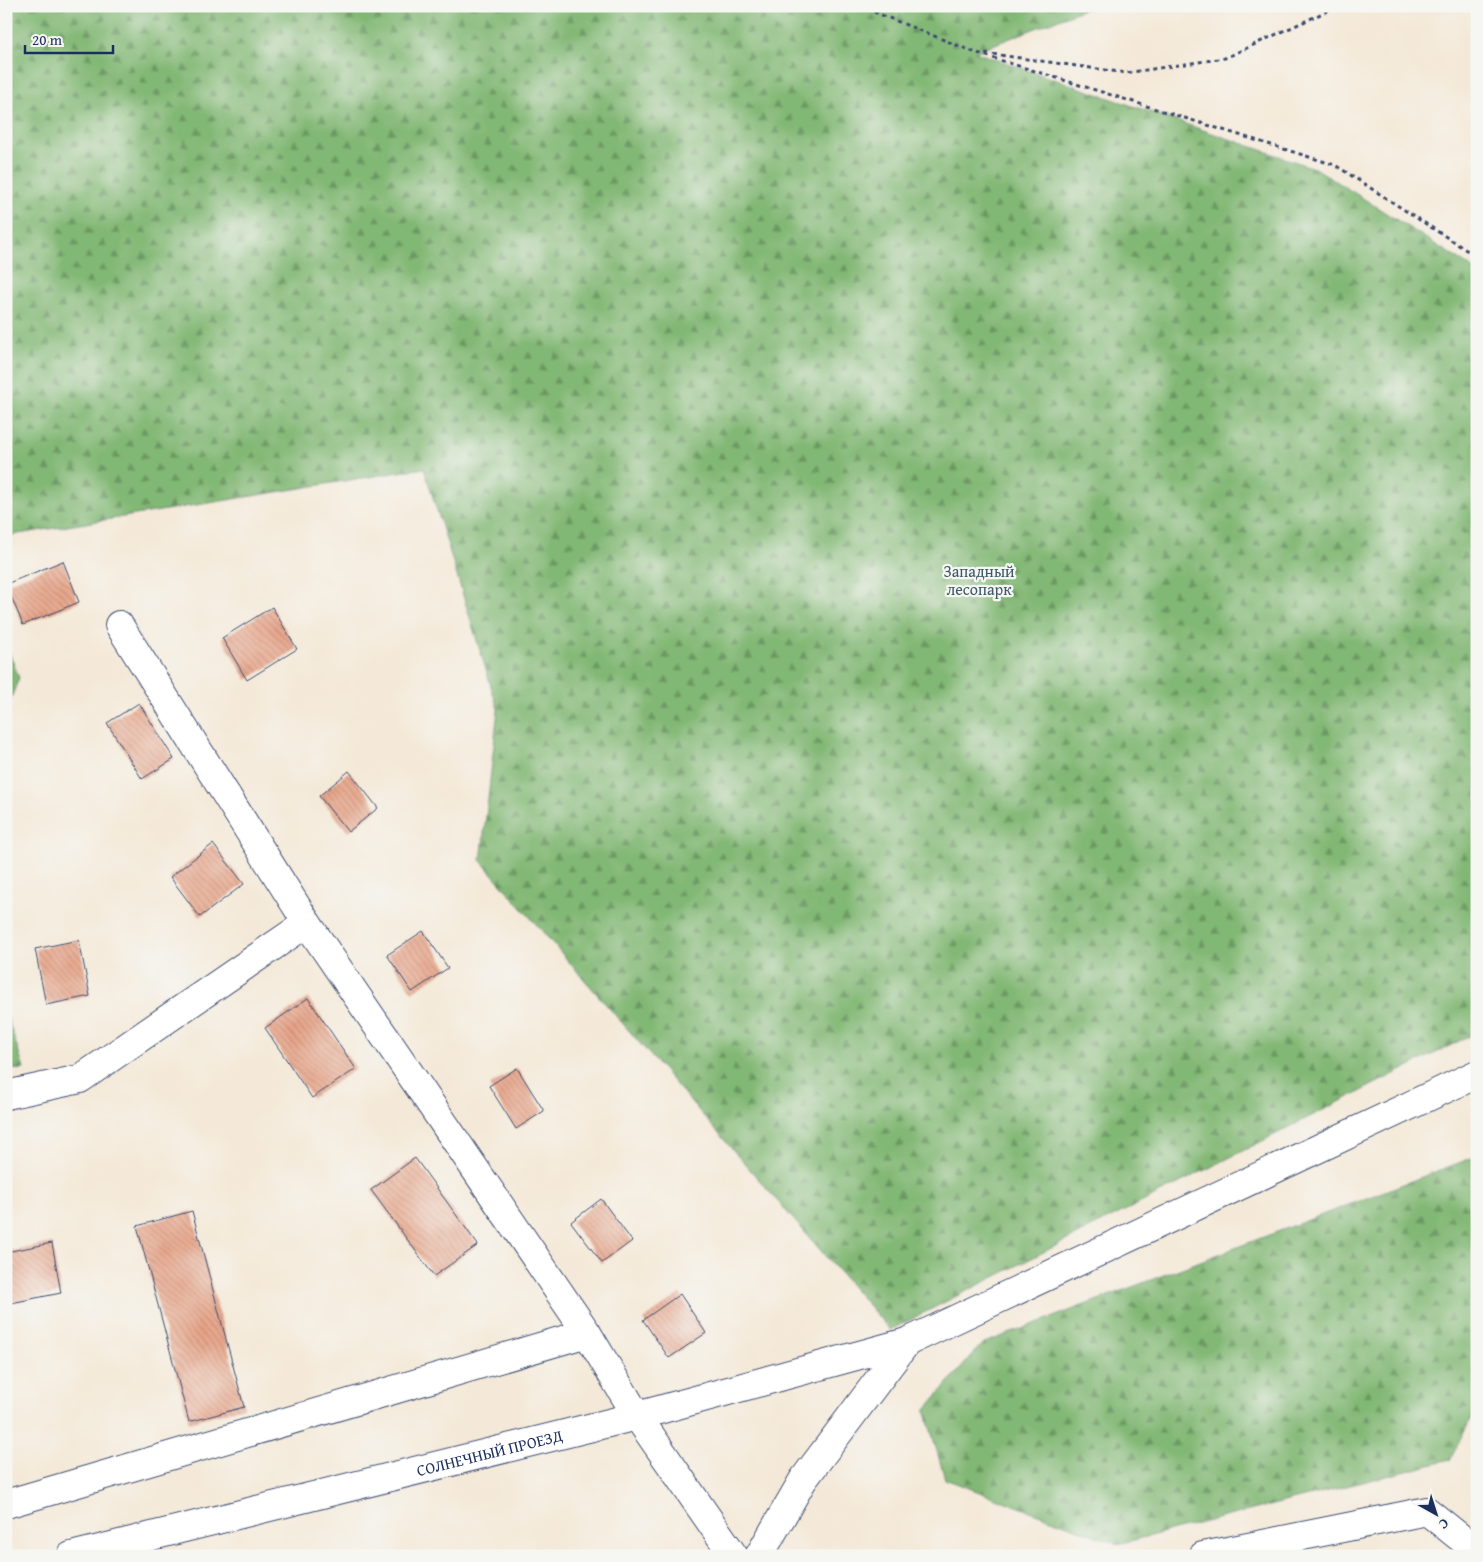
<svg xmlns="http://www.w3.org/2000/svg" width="1483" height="1562" font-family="'Gentium Book Plus',serif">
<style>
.forest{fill:url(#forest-firs);stroke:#4e7469}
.building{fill:url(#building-back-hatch)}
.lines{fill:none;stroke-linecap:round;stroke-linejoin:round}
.minor-casing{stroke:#3c4b70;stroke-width:30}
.path{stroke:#3c4b70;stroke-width:3;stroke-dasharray:4 4;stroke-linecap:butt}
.minor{stroke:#fff;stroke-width:28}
.labels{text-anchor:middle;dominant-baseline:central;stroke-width:4.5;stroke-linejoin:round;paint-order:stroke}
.park-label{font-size:16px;fill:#3d5968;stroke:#f6f6f2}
.street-label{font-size:16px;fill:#1b2f5e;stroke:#f6f6f2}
</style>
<defs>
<pattern id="forest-firs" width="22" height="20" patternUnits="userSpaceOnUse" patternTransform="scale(1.25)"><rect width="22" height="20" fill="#82b874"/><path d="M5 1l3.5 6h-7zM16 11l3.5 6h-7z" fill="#6a9662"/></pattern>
<pattern id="building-back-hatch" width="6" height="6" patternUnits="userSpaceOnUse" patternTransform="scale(1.25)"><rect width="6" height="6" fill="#e8a285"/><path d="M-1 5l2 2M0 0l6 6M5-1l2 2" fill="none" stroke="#bb8470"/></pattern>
</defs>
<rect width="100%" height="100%" fill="#f6f6f2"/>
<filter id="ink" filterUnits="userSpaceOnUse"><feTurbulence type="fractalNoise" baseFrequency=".02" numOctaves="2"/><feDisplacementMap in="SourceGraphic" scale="10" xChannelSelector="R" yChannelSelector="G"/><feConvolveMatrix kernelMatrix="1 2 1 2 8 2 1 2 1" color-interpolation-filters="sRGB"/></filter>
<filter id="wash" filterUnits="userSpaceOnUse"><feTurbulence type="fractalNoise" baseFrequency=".0096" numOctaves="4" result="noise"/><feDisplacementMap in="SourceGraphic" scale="20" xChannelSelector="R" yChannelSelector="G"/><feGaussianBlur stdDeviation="1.12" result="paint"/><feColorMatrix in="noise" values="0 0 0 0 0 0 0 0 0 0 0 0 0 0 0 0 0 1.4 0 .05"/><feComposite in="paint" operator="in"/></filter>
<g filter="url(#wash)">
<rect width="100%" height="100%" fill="#f4e9d8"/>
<path class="forest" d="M6 6H1092L975 52 1317 169 1477 271V1032L890 1330 481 861 498 709 424 468 6 536Z
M6 644 19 678 6 711Z
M6 1013 24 1069 6 1070Z
M1477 1156V1407L1450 1460 1118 1544 945 1479 925 1410 982 1344Z"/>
<g id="blocks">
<path class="building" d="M63 561 79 602 23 625 6 584Z
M272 607 297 649 247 680 222 638Z
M139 703 174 759 142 779 107 723Z
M349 771 378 808 348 832 319 796Z
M213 844 244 884 200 917 170 877Z
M423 931 448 968 412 992 387 955Z
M79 940 90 996 46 1005 35 949Z
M308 998 356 1069 312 1098 265 1028Z
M517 1068 544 1111 516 1129 489 1086Z
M415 1158 478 1245 434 1276 371 1190Z
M601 1199 632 1241 602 1263 571 1222Z
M192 1211 244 1407 189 1422 137 1226Z
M52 1243 61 1293 6 1304V1252Z
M680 1294 706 1333 669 1358 643 1320Z"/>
</g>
</g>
<g filter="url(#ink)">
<use href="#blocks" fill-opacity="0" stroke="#3c4b70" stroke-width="1"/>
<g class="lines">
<g class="minor-casing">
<g id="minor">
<path d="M119 625 307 923 587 1333 637 1416 734 1556"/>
<path d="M6 1095 80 1079 307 923"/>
<path d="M6 1504 587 1333"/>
<path id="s1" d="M71 1556 637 1416 907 1342"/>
<path d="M759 1556 803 1480 907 1342 1477 1074"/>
<path d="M1203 1556 1427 1511 1477 1551"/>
</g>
</g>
<path class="path" d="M859 6 974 52 1335 165 1477 257
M985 53 1126 73 1225 58 1338 6"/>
<use href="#minor" class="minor"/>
</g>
</g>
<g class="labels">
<g class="park-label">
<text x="979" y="571">Западный<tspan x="979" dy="18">лесопарк</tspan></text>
</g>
<g class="street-label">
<text stroke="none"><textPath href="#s1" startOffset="431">СОЛНЕЧНЫЙ ПРОЕЗД</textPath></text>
</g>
</g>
<rect width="1483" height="1562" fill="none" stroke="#f6f6f2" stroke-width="25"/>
<g transform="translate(1436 1514) rotate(141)" stroke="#f6f6f2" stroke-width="4" paint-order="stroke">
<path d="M0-4L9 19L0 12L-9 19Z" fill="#1b2f5e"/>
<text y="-8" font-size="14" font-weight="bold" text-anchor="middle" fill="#1b2f5e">С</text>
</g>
<path d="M25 45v8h88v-8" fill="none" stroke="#1b2f5e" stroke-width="2.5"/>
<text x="32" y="45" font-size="15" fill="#1b2f5e" stroke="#f6f6f2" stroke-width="4" paint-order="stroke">20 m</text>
</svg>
